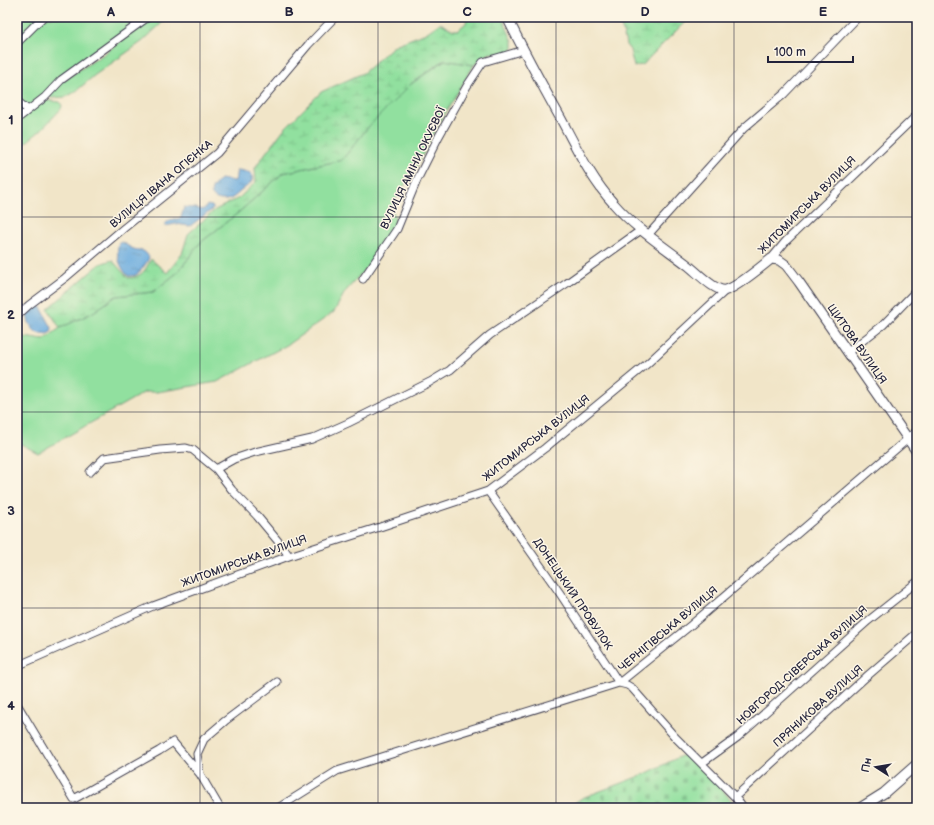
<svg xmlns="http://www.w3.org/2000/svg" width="934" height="825" font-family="'Balsamiq Sans',sans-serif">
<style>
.green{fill:#91e09f;stroke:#5a816d}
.wetland{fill:url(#wetland-marsh);stroke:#5a816d}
.cemetery{fill:url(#cemetery-stones);stroke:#5a816d}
.water{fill:url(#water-ripples);stroke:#46678d}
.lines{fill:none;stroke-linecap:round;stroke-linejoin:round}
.street-casing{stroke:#413f50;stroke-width:9}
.secondary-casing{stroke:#413f50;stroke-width:11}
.street{stroke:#fff;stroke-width:7}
.secondary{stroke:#fff;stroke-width:9}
.grid{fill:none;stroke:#22223b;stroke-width:1;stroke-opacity:0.55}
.labels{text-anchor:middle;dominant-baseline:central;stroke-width:3;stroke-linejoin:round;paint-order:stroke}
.street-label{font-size:11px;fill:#22223b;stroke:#fcf5e5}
.neatline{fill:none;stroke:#22223b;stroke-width:1.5}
.grid-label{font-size:13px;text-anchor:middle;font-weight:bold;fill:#22223b}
</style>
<defs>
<pattern id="wetland-marsh" width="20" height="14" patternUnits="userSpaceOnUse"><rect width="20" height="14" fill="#91e09f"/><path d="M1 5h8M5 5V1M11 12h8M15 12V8" fill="none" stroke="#7dc08a"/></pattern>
<pattern id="cemetery-stones" width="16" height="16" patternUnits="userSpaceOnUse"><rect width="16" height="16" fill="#91e09f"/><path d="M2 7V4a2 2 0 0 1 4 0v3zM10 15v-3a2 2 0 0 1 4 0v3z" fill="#7dc08a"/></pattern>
<pattern id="water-ripples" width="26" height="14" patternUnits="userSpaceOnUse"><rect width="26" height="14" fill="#6bacdf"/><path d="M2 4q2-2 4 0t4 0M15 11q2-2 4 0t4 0" fill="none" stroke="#588cb6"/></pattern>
</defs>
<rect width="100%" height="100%" fill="#fcf5e5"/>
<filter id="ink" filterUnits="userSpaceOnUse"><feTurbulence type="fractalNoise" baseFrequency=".025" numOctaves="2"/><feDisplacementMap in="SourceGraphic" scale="8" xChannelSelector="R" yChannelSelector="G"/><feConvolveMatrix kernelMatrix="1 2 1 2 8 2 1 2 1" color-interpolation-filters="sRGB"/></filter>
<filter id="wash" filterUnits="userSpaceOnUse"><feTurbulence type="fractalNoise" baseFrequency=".012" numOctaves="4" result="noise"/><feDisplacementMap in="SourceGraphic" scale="16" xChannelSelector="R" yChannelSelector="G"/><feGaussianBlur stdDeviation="0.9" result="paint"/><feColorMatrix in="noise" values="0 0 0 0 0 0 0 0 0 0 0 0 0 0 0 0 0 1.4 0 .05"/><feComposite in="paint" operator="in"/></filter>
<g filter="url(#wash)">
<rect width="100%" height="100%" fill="#f1e5c8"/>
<path class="green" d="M17 17H145L53 85 27 109 17 116Z
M152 17H168L143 41 95 75 75 92 66 97 51 98 49 96 61 82 104 54Z
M445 60 474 65 433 134 413 175 399 192 392 209 396 220 385 243 367 267 345 292 334 312 287 345 217 382 157 392H145L38 453 17 442V336L44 340 60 328 92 313 116 296 153 292 178 272 200 243 239 212 283 173 342 160 369 126 411 84Z
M44 100 60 102 62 106 61 109 41 130 17 150V121Z"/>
<path class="wetland" d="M467 17H502L513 42V48L510 53 504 55 490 53 474 65 444 60 411 84 369 126 342 160 283 173 239 212 200 243 178 272 153 292 116 296 92 313 60 328 48 309 100 264 112 260 128 278C142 277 145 271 151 259L167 273 182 254 188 234 215 210 239 198 256 182 255 168 261 159 284 129 321 92 363 73 395 45 426 33 440 23 453 30H458L466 23Z
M615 17H690L648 59 644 64 634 67 630 50 626 45 625 39 623 38 624 33 618 20Z"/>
<path class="cemetery" d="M689 752 738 808H621L619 805 614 808H567L582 798 645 774Z"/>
<path class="water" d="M237 170C242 170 246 172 251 173 255 183 249 184 242 190 238 193 235 197 230 199 223 202 208 199 212 189 213 186 218 182 220 179L235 181C236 177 236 173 237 170Z
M207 205 212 206 213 208V209L190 226 176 224 165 226 164 224 171 220 181 218 184 207C187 208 191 207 195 208 201 209 203 212 207 205Z
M122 242C126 244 130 248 134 249 142 252 143 248 149 257 148 261 146 263 144 266 139 273 138 276 128 276 120 267 115 255 119 243Z
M34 305H38L41 307 52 328 51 332C38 340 28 326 27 314Z"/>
</g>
<g filter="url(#ink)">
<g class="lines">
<g class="street-casing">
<path id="street" d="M17 43 43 17
M17 101 28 110
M17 119 45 97 61 80 148 17
M648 235 744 128 784 94 858 17
M771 259 786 241 917 115
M363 279 397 229 417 180 439 136 467 86 483 62 524 50
M17 316 29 305 65 278 124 228 217 153 308 45 335 17
M848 352 883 325 917 290
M216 469 234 459 255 452 312 439 348 423 430 382 450 370 490 335 567 283 641 230
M90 472 104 458 160 450 186 448 193 450 216 469 232 490 257 516 282 546 289 556
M488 491 559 592 619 683 627 685 632 688 675 737 735 797 743 808
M17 666 153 606 289 556 367 531 380 527 488 491 545 448 648 363 725 291
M17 704 74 799 159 751 173 742 200 774 220 808
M702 763 738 737 868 621 917 582
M200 774 197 754 204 739 225 721 277 682
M735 797 866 677 917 633
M278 808 337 771 619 683 691 625 917 431"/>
</g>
<g class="secondary-casing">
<path id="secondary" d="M507 17C524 52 542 85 561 119 577 149 591 179 614 204 635 228 663 246 689 266 697 272 715 292 726 290 736 288 762 266 771 259L779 260 786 265 799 282 917 452
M860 808 884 793 917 764"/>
</g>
<use href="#street" class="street"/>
<use href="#secondary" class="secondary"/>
</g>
</g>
<path class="grid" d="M200 17V808M378 17V808M556 17V808M734 17V808M17 217H917M17 412H917M17 608H917"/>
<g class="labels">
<g class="street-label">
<text transform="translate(413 168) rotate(-64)">ВУЛИЦЯ АМІНИ ОКУЄВОЇ</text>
<text transform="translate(161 184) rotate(-40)">ВУЛИЦЯ ІВАНА ОГІЄНКА</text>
<text transform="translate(807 205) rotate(-45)">ЖИТОМИРСЬКА ВУЛИЦЯ</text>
<text transform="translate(857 344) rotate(55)">ЩИТОВА ВУЛИЦЯ</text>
<text transform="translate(536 438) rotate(-38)">ЖИТОМИРСЬКА ВУЛИЦЯ</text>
<text transform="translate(244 561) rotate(-20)">ЖИТОМИРСЬКА ВУЛИЦЯ</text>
<text transform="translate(573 594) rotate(56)">ДОНЕЦЬКИЙ ПРОВУЛОК</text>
<text transform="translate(668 629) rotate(-40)">ЧЕРНІГІВСЬКА ВУЛИЦЯ</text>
<text transform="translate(802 665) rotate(-42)">НОВГОРОД-СІВЕРСЬКА ВУЛИЦЯ</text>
<text transform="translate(818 706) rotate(-42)">ПРЯНИКОВА ВУЛИЦЯ</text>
</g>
</g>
<rect width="934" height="825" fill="none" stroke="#fcf5e5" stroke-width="44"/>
<g transform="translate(876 767) rotate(282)" stroke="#fcf5e5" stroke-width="3" paint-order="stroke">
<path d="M0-3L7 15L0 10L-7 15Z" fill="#22223b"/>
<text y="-6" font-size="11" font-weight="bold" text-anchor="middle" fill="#22223b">Пн</text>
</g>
<path d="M768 56v6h85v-6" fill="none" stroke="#22223b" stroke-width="2"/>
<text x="774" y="56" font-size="12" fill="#22223b" stroke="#fcf5e5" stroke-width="3" paint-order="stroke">100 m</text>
<rect x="22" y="22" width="890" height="781" class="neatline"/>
<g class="grid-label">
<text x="111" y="16">A</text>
<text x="289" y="16">B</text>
<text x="467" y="16">C</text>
<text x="645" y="16">D</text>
<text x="823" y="16">E</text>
<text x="11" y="124">1</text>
<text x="11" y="319">2</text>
<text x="11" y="515">3</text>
<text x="11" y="710">4</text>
</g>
</svg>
